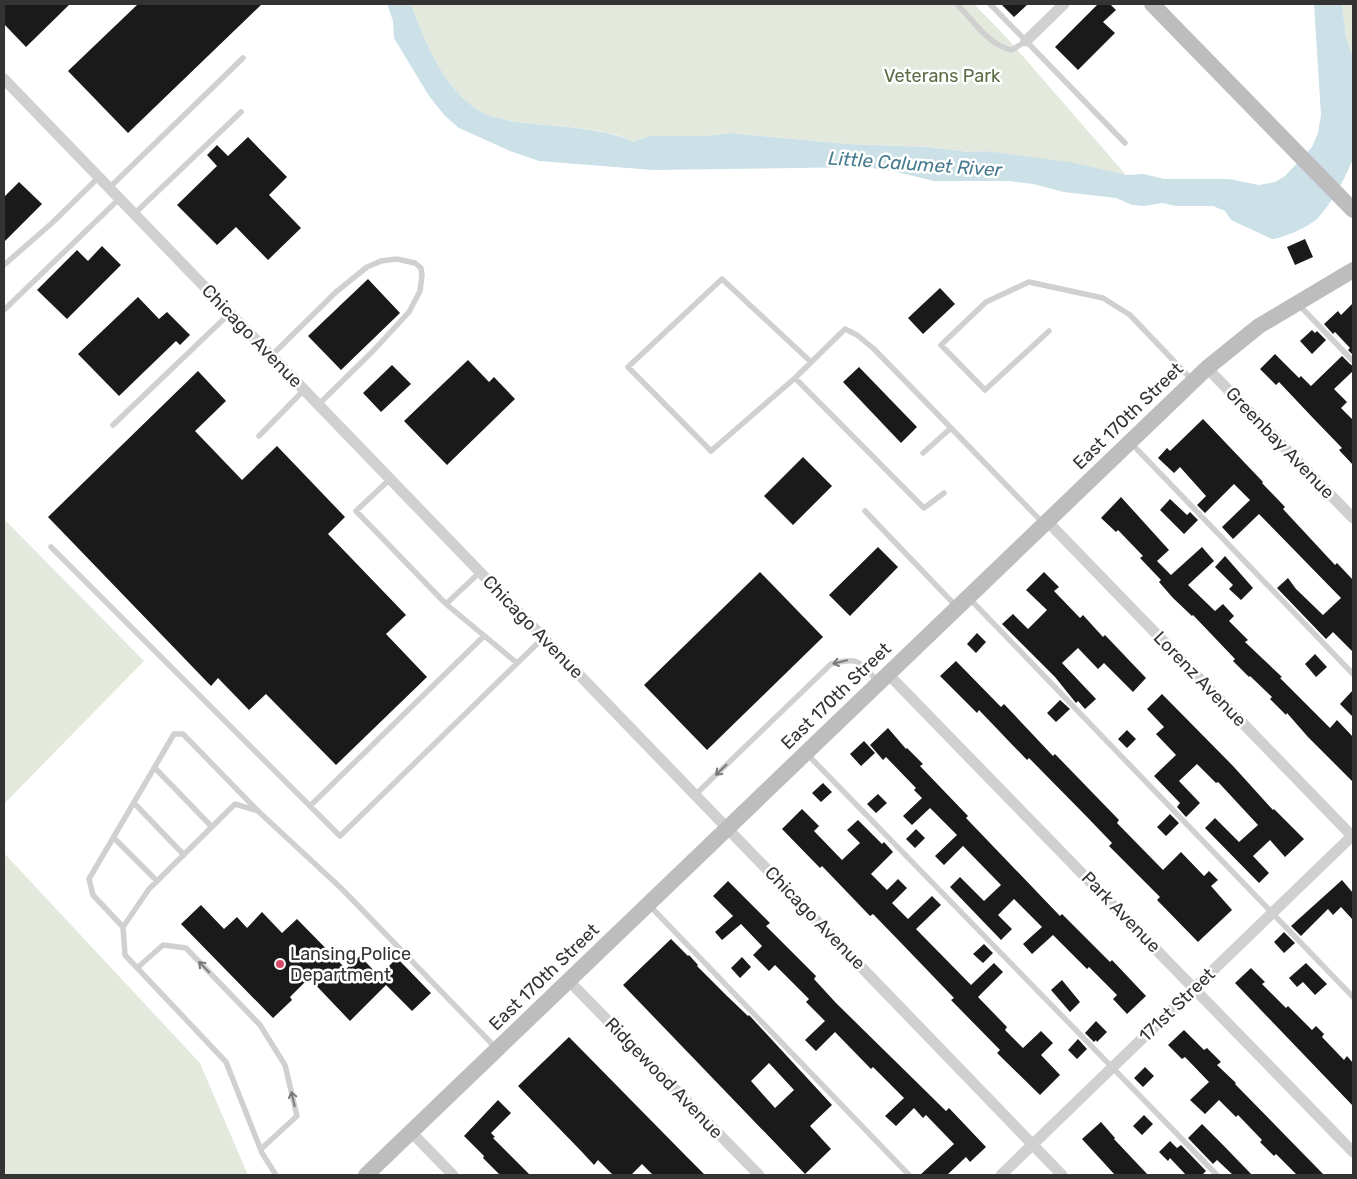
<svg xmlns="http://www.w3.org/2000/svg" width="1357" height="1179" font-family="Rubik,sans-serif">
<style>
.green{fill:#e4e9dd}
.water{fill:#cce0e7}
.building{fill:#1a1a1a;fill-rule:evenodd}
.lines{fill:none;stroke-linecap:round;stroke-linejoin:round}
.lane{stroke:#d0d0d0;stroke-width:5.5}
.street{stroke:#d0d0d0;stroke-width:11}
.secondary{stroke:#bdbdbd;stroke-width:16}
.oneway{stroke:#7a7a7a}
.poi-dot{fill:#d54a64;stroke:#fff;stroke-width:2}
.labels{text-anchor:middle;dominant-baseline:central;stroke-width:5;stroke-linejoin:round;paint-order:stroke}
.park-label{font-size:18px;fill:#5b6b44;stroke:#fff}
.street-label{font-size:18px;fill:#333;stroke:#fff}
.poi-label{font-size:18px;fill:#333;stroke:#fff;text-anchor:start}
.water-label{font-size:19px;font-style:italic;fill:#477b8e;stroke:#fff}
</style>
<rect width="100%" height="100%" fill="#fff"/>
<path class="green" d="M411 4H974L1008 39 1126 175 985 151 969 152 929 147 847 144 730 133 705 136H650L633 142C618 132 595 131 577 128 550 124 521 125 494 117 450 104 425 43 411 4Z
M1342 4H1353V57L1346 37Z
M4 519 144 661 4 804Z
M4 853 200 1063 248 1175H4Z"/>
<path class="water" d="M387 4H411C425 43 450 104 494 117 521 125 550 124 577 128 595 131 618 133 633 142L650 136H705L730 133 847 144 929 147 969 152 985 151 1070 162 1126 175 1144 174 1164 179H1229L1259 185 1275 182 1285 176 1312 147 1318 133 1321 115 1314 4H1342L1346 37 1353 57 1352 161C1344 181 1332 202 1318 218 1310 226 1284 238 1272 239L1231 220 1225 211 1213 206H1176L1162 203 1145 206 1132 205 1116 198 1064 192 1033 184 1009 181H934L893 171 864 167 653 170 539 161 510 151 459 128 445 116 429 96 394 38 393 21Z"/>
<path class="building" d="M4 4H70L26 47 4 24Z
M138 4H262L128 133 68 71Z
M1001 4H1028L1014 17Z
M1098 4H1110L1116 10 1103 22 1115 33 1078 70 1055 47Z
M248 137 287 177 269 195 301 228 268 260 236 227 217 245 177 205 217 166 207 155 217 145 228 156Z
M19 182 42 204 4 242V197Z
M1305 239 1313 257 1295 265 1287 247Z
M102 246 121 265 67 319 37 290 77 250 88 261Z
M368 279 400 313 341 370 308 336Z
M940 288 955 304 923 334 908 318Z
M138 297 159 319 167 312 190 335 180 345 176 341 119 396 78 354Z
M1353 303V355L1348 350 1350 348 1335 332 1333 334 1324 324 1338 311 1341 315Z
M1312 330 1315 333 1317 331 1326 340 1312 354 1300 341Z
M1275 354 1299 378 1301 376 1311 386 1342 356 1350 364 1353 366V371L1334 389 1347 402 1341 408 1353 420V465L1339 450 1342 448 1313 418 1279 382 1276 385 1260 369Z
M468 360 489 382 494 377 515 399 447 465 404 421Z
M392 365 411 384 381 412 363 393Z
M859 367 917 427 901 443 843 382Z
M198 371 226 401 195 431 242 480 277 446 345 517 328 534 406 615 386 634 427 677 336 765 266 694 249 710 218 678 211 686 48 517Z
M1203 419 1263 482 1262 483 1285 507 1283 509 1335 565 1337 563 1353 580V652L1333 632 1326 639 1277 588 1288 578 1296 589 1323 615 1341 598 1259 514 1233 539 1222 527 1250 500 1234 484 1205 513 1197 505 1206 496 1180 467 1174 473 1158 458 1167 448 1170 451Z
M803 457 832 486 793 525 764 496Z
M1121 497 1169 550 1157 561 1171 575 1202 547 1214 561 1188 585 1215 611 1223 604 1234 616 1229 621 1248 640 1245 642 1282 677 1280 678 1330 728 1337 720 1353 737V782L1308 737 1287 713 1286 715 1270 699 1272 697 1250 676 1249 677 1233 661 1235 659 1193 615 1192 616 1173 598 1159 582 1161 580 1140 558 1143 556 1118 530 1116 532 1101 518Z
M1170 499 1187 515 1190 512 1198 520 1184 534 1160 510Z
M878 547 898 567 850 616 829 595Z
M1225 556 1253 588 1241 600 1229 589 1233 585 1215 567Z
M760 572 823 637 707 750 644 685Z
M1044 572 1059 587 1054 591 1080 618 1083 615 1103 637 1105 635 1146 678 1133 692 1104 663 1098 669 1078 648 1062 663 1096 699 1085 709 1078 701 1076 703 1055 677 1002 624 1013 614 1028 629 1047 610 1026 590Z
M977 633 986 642 976 653 967 644Z
M1315 654 1327 667 1316 677 1305 664Z
M956 661 1001 707 1004 704 1053 756 1055 754 1119 820 1117 823 1163 870 1181 852 1204 876 1209 871 1218 880 1211 886 1232 910 1198 942 1157 900 1160 897 1109 846 1112 843 1089 819 1029 758 1027 760 979 710 977 713 940 676Z
M1353 690V717L1340 704Z
M1162 694 1233 766 1273 810 1274 809 1304 839 1285 857 1270 840 1253 856 1269 873 1259 883 1205 828 1215 818 1239 842 1258 825 1220 784 1218 782 1216 783 1197 764 1179 781 1200 803 1186 817 1177 807 1180 803 1154 776 1176 755 1156 734 1164 727 1147 709Z
M1060 700 1070 709 1056 722 1047 713Z
M888 728 906 749 907 748 923 764 920 766 968 816 966 818 1037 892 1060 916 1062 914 1110 962 1112 960 1146 996 1127 1014 1113 999 1117 995 1089 967 1087 969 1053 935 1032 954 1023 944 1042 927 1014 899 998 915 1012 929 1001 940 950 887 960 877 984 901 1001 885 963 846 944 865 935 856 957 835 930 808 912 825 903 816 922 798 914 790 916 788 886 757 883 760 870 745Z
M1127 730 1136 739 1127 748 1118 739Z
M864 741 875 753 861 766 850 754Z
M823 783 832 792 821 802 812 793Z
M878 794 887 803 876 813 867 804Z
M802 809 819 826 814 831 842 860 860 843 847 830 858 820 882 844 884 842 893 852 871 874 887 890 898 879 907 888 892 903 908 919 932 896 941 905 916 929 971 985 994 963 1003 972 978 997 1007 1027 1005 1030 1023 1048 1041 1031 1053 1043 1041 1055 1060 1075 1040 1095 997 1053 1000 1050 951 1000 954 998 905 947 873 914 870 916 822 866 820 868 782 829Z
M1170 814 1179 823 1166 836 1157 827Z
M916 829 925 838 915 848 906 839Z
M1342 880 1353 893V920L1341 907 1333 915 1328 909 1301 936 1291 926Z
M728 881 770 923 766 926 816 976 814 979 836 1003 946 1111 949 1108 986 1147 970 1162 966 1157 947 1175H920L954 1144 926 1115 923 1118 914 1108 896 1126 885 1116 904 1098 873 1067 871 1069 835 1032 816 1051 805 1040 825 1021 806 1002 809 999 775 965 769 971 753 955 762 946 741 924 722 940 715 932 733 916 713 896Z
M201 905 224 929 237 917 247 928 262 912 282 933 297 919 346 969 360 956 379 976 397 958 431 993 412 1011 386 985 350 1021 309 978 290 997 292 1000 273 1018 181 924Z
M1284 932 1295 943 1284 953 1274 942Z
M671 939 688 956 689 955 698 965 697 966 727 996 748 1016 749 1015 832 1105 810 1126 831 1149 805 1174 623 985ZM769 1063 794 1090 775 1108 751 1081Z
M984 944 993 953 983 963 973 954Z
M742 957 751 967 740 978 731 968Z
M1306 963 1327 984 1315 995 1303 982 1297 987 1289 978Z
M1251 968 1265 982 1262 984 1286 1008 1288 1006 1312 1030 1316 1026 1324 1034 1322 1037 1344 1060 1347 1056 1353 1063V1106L1235 983Z
M1062 980 1080 1002 1070 1012 1051 990Z
M1096 1021 1107 1032 1097 1042 1096 1040 1094 1042 1085 1033Z
M1184 1030 1204 1050 1207 1048 1221 1062 1217 1065 1236 1083 1235 1084 1324 1175H1297L1276 1154 1274 1156 1260 1142 1262 1140 1238 1115 1236 1117 1219 1100 1205 1114 1190 1100 1209 1082 1185 1057 1182 1059 1168 1045Z
M569 1037 685 1155 705 1175H653L642 1164 631 1175H613L598 1160 594 1165 582 1152 518 1086Z
M1078 1039 1087 1049 1077 1059 1068 1050Z
M1145 1067 1154 1076 1143 1087 1134 1078Z
M498 1100 511 1113 491 1133 495 1137 493 1138 530 1175H500L483 1158 484 1156 464 1136Z
M1144 1115 1153 1124 1142 1135 1133 1126Z
M1101 1122 1115 1138 1114 1139 1148 1175H1115L1082 1139Z
M1202 1124 1224 1146 1252 1175H1233L1217 1160 1213 1164 1188 1138Z
M1170 1141 1177 1148 1181 1145 1206 1171 1202 1175H1186L1170 1158 1168 1161 1159 1152Z"/>
<g class="lines">
<path class="lane" d="M957 4C973 20 989 46 1012 50L1026 41
M990 4 1125 143
M109 188 243 58
M134 214 241 112
M4 265 52 223 99 177
M1299 305 1353 361
M4 310 119 199
M1049 331 985 390 941 345 986 302 1029 282 1103 298 1130 315 1192 380
M271 356 336 292 367 267 381 261 397 259 415 263 421 268 422 275 420 291 409 312 373 351 318 405
M795 378 711 451 628 367 722 279 811 362
M113 425 230 313
M259 436 304 390
M1131 443 1353 674
M923 453 951 428 1043 523
M390 479 356 511 446 604 480 572
M944 493 924 508 795 378 845 329 857 335 874 349 951 428
M865 511 956 606
M51 547 340 836 543 638
M970 599 1353 997
M446 604 517 663
M807 754 1217 1175
M155 768 212 827
M695 795 831 664C860 656 858 662 878 681
M134 803 184 855
M310 806 484 636
M114 838 157 881
M650 906 909 1175
M123 927 93 895 89 879 174 734H183L258 811
M137 968 163 945 186 948 260 1025 285 1065 297 1116 261 1149
M276 1175 262 1153 226 1062 125 955 123 927 149 889 235 804 258 811 342 889 497 1049"/>
<path class="street" d="M1026 41 1064 4
M4 79 1062 1175
M1207 368 1353 518
M1047 521 1353 837
M888 674 1353 1152
M569 981 759 1175
M411 1132 453 1175
M1001 1175 1353 835"/>
<path class="secondary" d="M1152 4 1353 210
M366 1175 1207 368 1259 326 1353 270"/>
</g>
<defs><path id="oneway-shaft" d="M-6 0H5M1.5-3L5.5 0L1.5 3" fill="none" stroke-width="1.6" stroke-linecap="round" stroke-linejoin="round" transform="scale(1.25)"/></defs>
<g class="oneway">
<use href="#oneway-shaft" transform="translate(840 662) rotate(167)"/>
<use href="#oneway-shaft" transform="translate(721 770) rotate(136)"/>
<use href="#oneway-shaft" transform="translate(204 967) rotate(-134)"/>
<use href="#oneway-shaft" transform="translate(293 1099) rotate(-103)"/>
</g>
<circle class="poi-dot" cx="280" cy="964" r="5"/>
<g class="labels">
<g class="park-label">
<text x="942" y="76">Veterans Park</text>
</g>
<g class="street-label">
<text transform="translate(252 336) rotate(46)">Chicago Avenue</text>
<text transform="translate(1128 416) rotate(-44)">East 170th Street</text>
<text transform="translate(1280 443) rotate(46)">Greenbay Avenue</text>
<text transform="translate(533 627) rotate(46)">Chicago Avenue</text>
<text transform="translate(1200 679) rotate(46)">Lorenz Avenue</text>
<text transform="translate(836 696) rotate(-44)">East 170th Street</text>
<text transform="translate(1121 912) rotate(46)">Park Avenue</text>
<text transform="translate(815 918) rotate(46)">Chicago Avenue</text>
<text transform="translate(544 977) rotate(-44)">East 170th Street</text>
<text transform="translate(1177 1005) rotate(-44)">171st Street</text>
<text transform="translate(664 1078) rotate(46)">Ridgewood Avenue</text>
</g>
<g class="poi-label">
<text x="290" y="954">Lansing Police<tspan x="290" dy="21">Department</tspan></text>
</g>
<g class="water-label">
<text transform="translate(915 164) rotate(4)">Little Calumet River</text>
</g>
</g>
<rect width="1357" height="1179" fill="none" stroke="#333333" stroke-width="10"/>
</svg>
